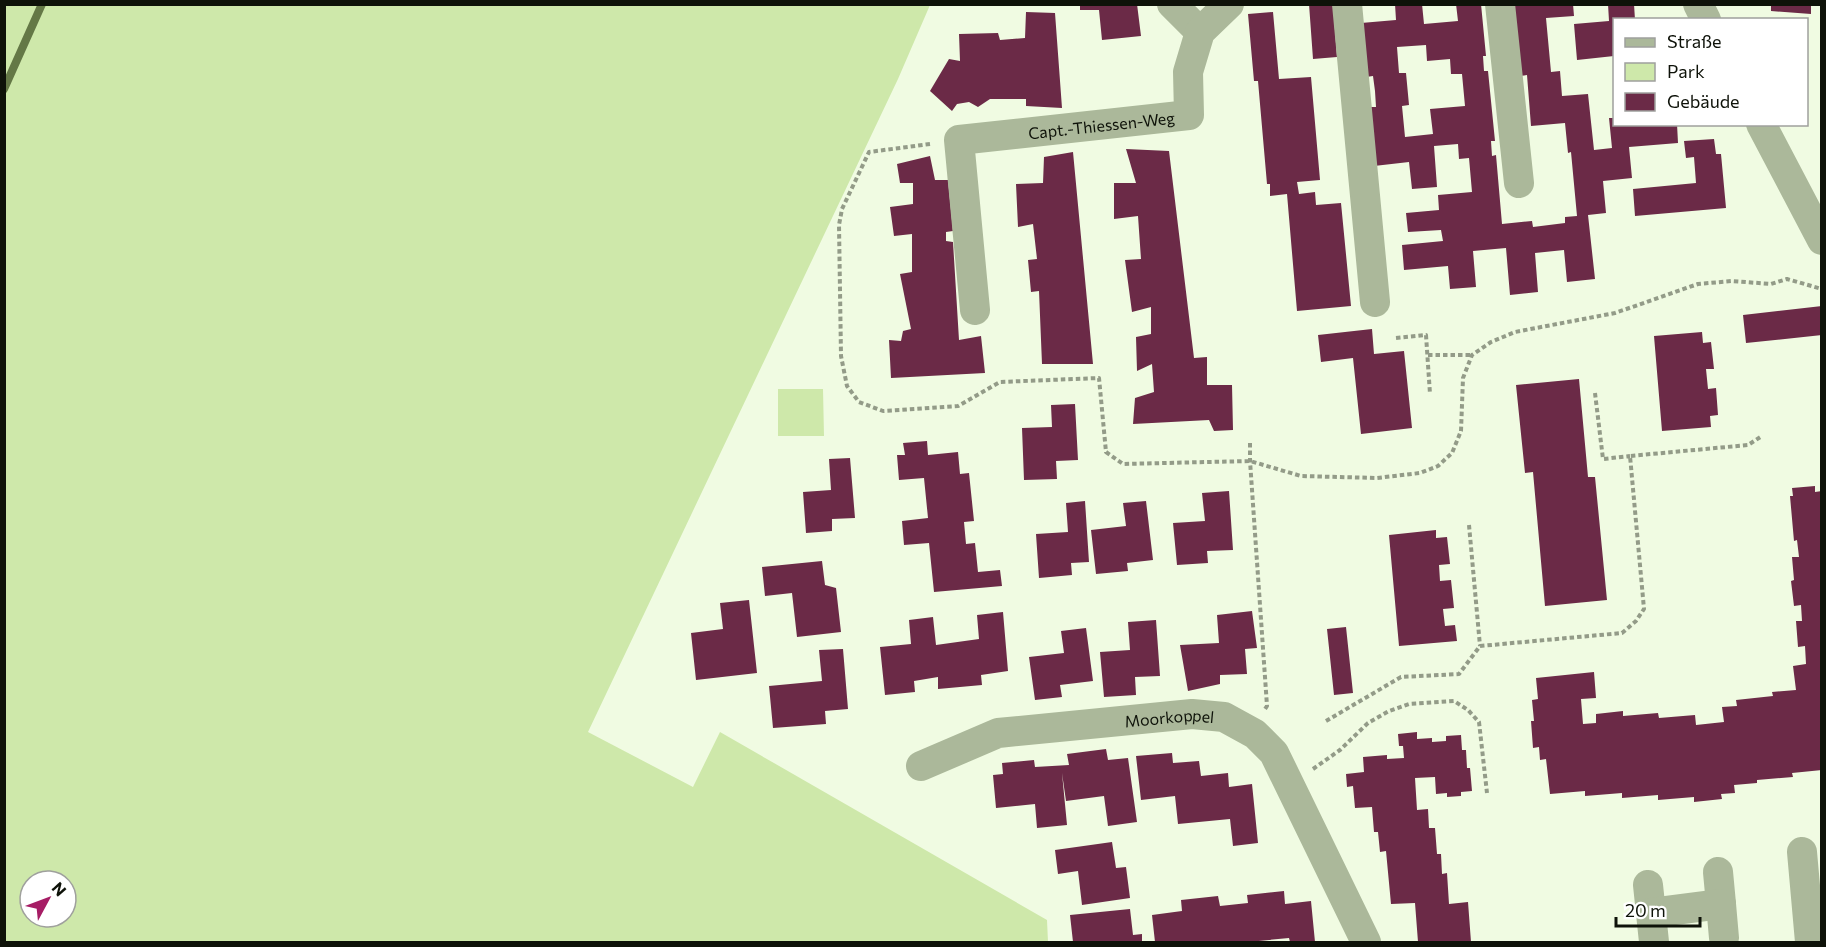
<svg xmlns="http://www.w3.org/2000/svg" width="1826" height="947" font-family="Commissioner,sans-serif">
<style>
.green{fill:#cee8aa;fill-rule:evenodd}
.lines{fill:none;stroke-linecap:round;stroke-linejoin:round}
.stream{stroke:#647846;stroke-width:8}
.building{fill:#6b2a47;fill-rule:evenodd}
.path{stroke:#939b88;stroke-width:4;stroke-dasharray:4.5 3;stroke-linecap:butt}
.minor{stroke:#abb89a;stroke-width:30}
.labels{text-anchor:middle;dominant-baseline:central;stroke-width:6;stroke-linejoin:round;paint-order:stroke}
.street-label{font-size:16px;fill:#0e1209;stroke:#fff}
</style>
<rect width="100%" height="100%" fill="#f0fbe2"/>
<path class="green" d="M5 4 930 5 898 79 588 732 693 787 720 732 1047 920 1048 942H5ZM30 881H66V917H30Z
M778 389H823L824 436H778Z"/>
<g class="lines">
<path class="stream" d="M4 89 42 4"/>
</g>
<path class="building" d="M1080 4H1137L1141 36 1102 40 1099 10H1080Z
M1309 4H1333L1337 57 1313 59Z
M1395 4H1422L1424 24 1458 21 1456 4H1481L1486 56H1483L1484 71H1488L1495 141H1491L1492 156 1496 155 1502 224 1532 221 1533 227 1565 223V217L1577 216 1571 152 1568 153 1565 123 1531 126 1527 75 1520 76 1511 4H1573L1574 16 1546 18 1551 72 1560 71 1562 96 1588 94 1594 150 1612 148 1609 118H1614V124H1677L1678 143 1629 147 1632 178 1603 181 1606 213 1588 215 1595 279 1567 282 1564 250 1535 253 1538 292 1510 295 1506 248 1473 251 1476 287 1450 289 1448 266 1404 270 1402 245 1443 241 1441 230 1408 232 1406 213 1439 210 1438 195 1472 192 1469 158 1459 159 1458 144 1434 146 1437 187 1412 189 1409 162 1374 166 1368 107H1376L1375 91 1373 76 1366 77 1361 23 1396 20ZM1426 45 1427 61 1450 59 1451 74H1462L1465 106 1430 109 1433 134 1405 137 1402 106 1409 105 1406 73H1399L1397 47Z
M1608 4H1634L1635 20H1614V56L1577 60 1574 24 1609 21Z
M1771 4H1811V14L1771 11Z
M1026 12 1055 13 1062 108 1026 106V99H990L978 107 969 102 957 104 952 111 930 91 949 59 960 61 959 34 998 33 1000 40 1025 38Z
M1273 12 1279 79 1311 77 1320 180 1297 182 1299 194 1315 192 1316 205 1341 203 1351 306 1297 311 1287 194 1270 196V184H1267L1258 81H1254L1248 14Z
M1714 139 1716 154H1721L1726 208 1635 216 1633 189 1696 183 1694 157 1686 158 1684 141Z
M1126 149 1169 151 1194 358 1207 357V385H1232L1233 430 1214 431 1209 420 1133 424 1135 398 1154 392 1152 364 1137 371 1136 337 1151 334V307L1132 312 1125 260 1141 259 1138 216 1114 219V183H1136Z
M1073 152 1093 364H1042L1039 291 1031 292 1028 260 1037 259 1033 224 1018 227 1016 184 1043 183 1044 157Z
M930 156 935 180H948L953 231 946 232V241L953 242 959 340 981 336 985 373 891 378 889 340 901 341 903 331 911 329 900 274 912 272V234L894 236 890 207 913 204V183H900L897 164Z
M1822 306V335L1746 343 1743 315Z
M1372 329 1374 354 1404 351 1412 428 1361 434 1353 358 1321 362 1318 335Z
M1702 332 1703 343 1711 342 1714 369H1706L1708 389 1716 388 1718 415 1710 416 1711 427 1662 431 1654 336Z
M1579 379 1588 477H1595L1607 600 1545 606 1533 472 1525 473 1516 385Z
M1075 404 1078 460 1056 461 1057 479 1024 480 1022 428 1052 427 1051 405Z
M927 441 928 455 958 452 960 474 969 473 974 521 964 522 966 544 975 543 978 572 1000 570 1002 586 934 592 929 543 904 545 902 521 928 518 924 478 899 480 897 455H905L903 443Z
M850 458 855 518 832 519V531L806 533 803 492 831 490 829 459Z
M1815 486V492L1822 491V770L1792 773 1793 777 1757 780V783L1734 785 1735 793 1721 794 1722 799 1694 802V797L1658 800V795L1622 798V793L1585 796V791L1550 794 1546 759 1540 760 1539 747 1533 748 1531 721H1534L1532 700 1538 699 1536 678 1594 672 1596 698 1581 699 1583 724 1596 723V714L1623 711V716L1658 713 1659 718 1695 715 1696 725 1724 722 1722 707 1737 706 1736 700 1773 696 1772 692 1796 690 1793 666 1806 664 1805 646 1798 647 1796 621H1802L1801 605 1794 606 1791 581 1794 580 1792 557H1799L1797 540 1794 541 1790 496H1793L1792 488Z
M1229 491 1233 550 1207 551 1208 563 1177 565 1173 523 1205 521 1202 493Z
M1085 501 1089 562 1071 563 1072 575 1039 578 1036 534 1068 532 1066 503Z
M1146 501 1153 560 1127 563 1128 571 1096 574 1091 530 1126 526 1123 503Z
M1436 530V538L1447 537 1450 564 1439 565 1440 581 1451 580 1454 608 1443 609 1445 626 1455 625 1457 641 1399 646 1389 535Z
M822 561 825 585 836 588 841 632 797 637 792 593 765 596 762 567Z
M749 600 757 673 696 680 691 633 723 629 720 603Z
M1252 611 1257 648 1245 649 1247 674 1220 675V684L1188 691 1180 645 1219 643 1217 615Z
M1003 612 1008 671 981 675 982 685 938 689V677L914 681 915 692 885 695 880 647 911 644 909 620 933 617 936 645 979 639 977 615Z
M1156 620 1160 676 1135 677 1136 695 1104 697 1100 652 1130 650 1128 622Z
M1346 627 1353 693 1334 695 1327 629Z
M1086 628 1093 681 1060 685 1062 697 1035 700 1029 657 1064 653 1061 631Z
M843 649 848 709 825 711 826 724 773 728 769 686 822 681 819 650Z
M1417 732V739L1432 738V742L1446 741V736L1461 735 1462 750H1466L1467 768H1470L1472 791 1461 792V796L1447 797V793L1436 794 1435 777 1415 778 1417 810 1428 809 1429 828H1435L1437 854H1441L1442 874 1447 873 1449 904 1468 902 1471 942H1418L1415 903 1391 904 1386 851 1380 852 1378 832H1374L1372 807 1355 808 1353 786 1347 787 1346 774 1364 772 1363 757 1387 755V759L1404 758 1403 746H1399L1398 734Z
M1106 749 1108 760 1128 758 1137 822 1108 826 1104 796 1066 801 1062 773 1067 825 1037 828 1035 804 996 808 993 775 1003 774 1002 763 1034 760 1035 767 1069 765 1067 754Z
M1172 753 1173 763 1199 761 1201 776 1228 773 1229 787 1252 784 1258 843 1233 846 1230 819 1178 824 1175 796 1141 800 1136 756Z
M1112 842 1116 868 1126 867 1130 898 1082 905 1078 871 1058 874 1055 850Z
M1284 891 1285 904 1311 901 1315 942H1290L1289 938 1248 942H1155L1152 915 1182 911 1181 900 1218 896 1220 906 1248 903 1247 895Z
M1130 909 1133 935 1142 934V942H1073L1070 915Z"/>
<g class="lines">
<path class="path" d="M930 144 869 152 842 209 839 225 841 356 847 386 859 402 883 411 958 406 1000 382 1099 378 1106 452 1123 464 1250 461 1301 476 1377 478 1420 473 1438 466 1452 453 1461 431 1463 378 1472 355 1491 342 1515 332 1615 313 1698 284 1732 281 1771 284 1787 279 1822 289
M1396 338 1426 335 1430 394
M1428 355H1472
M1595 393 1603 459 1630 456
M1250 443V461L1267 706 1265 709
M1469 525 1480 646
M1326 721 1401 677 1459 674 1480 646 1622 633 1636 621 1644 609 1630 456 1748 445 1762 436
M1313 769 1340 750 1368 723 1389 711 1409 704 1454 701 1468 710 1479 722 1487 793"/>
<g class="minor">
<path d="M1172 4 1200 32"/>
<path d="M1347 4 1375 302"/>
<path d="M1500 4 1519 183"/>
<path d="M1698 4 1706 20"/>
<path d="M1761 124 1822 240"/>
<path id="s1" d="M975 310 959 140 1189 115 1188 72 1200 32 1229 4"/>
<path id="s2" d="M921 766 998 733 1192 714 1224 717 1255 734 1274 753 1366 942"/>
<path d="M1802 852 1810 942"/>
<path d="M1718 872 1721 904"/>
<path d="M1648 885 1654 942"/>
<path d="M1651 913 1721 904 1724 938"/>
</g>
</g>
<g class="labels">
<g class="street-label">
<text stroke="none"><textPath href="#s1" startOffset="314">Capt.-Thiessen-Weg</textPath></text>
<text stroke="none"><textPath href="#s2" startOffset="256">Moorkoppel</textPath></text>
</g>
</g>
<rect width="1826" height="947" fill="none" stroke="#0e1209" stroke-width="12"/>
<rect x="1613" y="18" width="195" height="108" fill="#ffffff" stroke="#9fa09d" stroke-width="1.5"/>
<rect x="1625" y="38" width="30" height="9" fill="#abb89a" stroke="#9fa09d" stroke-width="1.5"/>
<text x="1667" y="48" font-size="18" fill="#0e1209">Straße</text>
<rect x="1625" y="63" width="30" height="18" fill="#cee8aa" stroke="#9fa09d" stroke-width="1.5"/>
<text x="1667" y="78" font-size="18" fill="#0e1209">Park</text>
<rect x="1625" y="93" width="30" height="18" fill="#6b2a47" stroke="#9fa09d" stroke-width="1.5"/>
<text x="1667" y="108" font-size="18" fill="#0e1209">Gebäude</text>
<g transform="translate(48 899) rotate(49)"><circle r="28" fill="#ffffff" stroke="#9fa09d" stroke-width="1.5"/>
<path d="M0-4.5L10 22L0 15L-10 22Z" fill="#a61d65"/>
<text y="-9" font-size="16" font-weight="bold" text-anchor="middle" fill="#0e1209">N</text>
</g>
<path d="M1616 917v9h84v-9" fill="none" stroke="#0e1209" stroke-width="3"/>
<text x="1625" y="917" font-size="18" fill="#0e1209" stroke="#ffffff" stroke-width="4.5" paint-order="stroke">20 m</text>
</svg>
